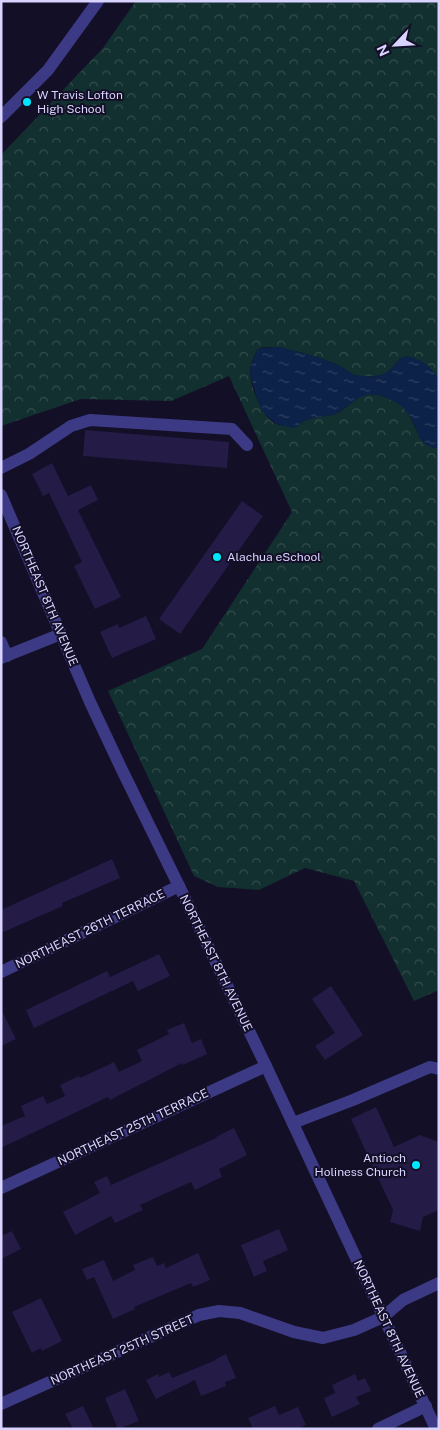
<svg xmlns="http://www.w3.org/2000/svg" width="440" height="1430" font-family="'Public Sans',sans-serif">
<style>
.forest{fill:url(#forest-crowns)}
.water{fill:url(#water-ripples)}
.building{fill:#241b47}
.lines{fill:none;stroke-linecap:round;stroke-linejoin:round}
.minor{stroke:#3d3a85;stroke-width:12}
.poi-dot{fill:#00e5ff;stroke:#130f26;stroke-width:2}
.labels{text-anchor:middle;stroke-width:4;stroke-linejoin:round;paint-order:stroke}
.poi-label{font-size:12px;fill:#d9d4ff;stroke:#130f26;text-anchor:start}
.street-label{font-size:12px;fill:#d9d4ff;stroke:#130f26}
</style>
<defs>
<pattern id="forest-crowns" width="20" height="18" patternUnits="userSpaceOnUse" patternTransform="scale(1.25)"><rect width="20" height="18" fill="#12302f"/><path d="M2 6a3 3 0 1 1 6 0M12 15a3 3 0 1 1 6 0" fill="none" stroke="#344d4e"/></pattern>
<pattern id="water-ripples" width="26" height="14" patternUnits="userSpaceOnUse" patternTransform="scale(1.25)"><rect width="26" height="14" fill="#0c2248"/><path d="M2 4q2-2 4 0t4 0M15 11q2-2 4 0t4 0" fill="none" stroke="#2f4163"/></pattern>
</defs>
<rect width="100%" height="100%" fill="#130f26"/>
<path class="forest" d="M 136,1 L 439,1 L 439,378 L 427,365 L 401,358 C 395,363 391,371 384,374 C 377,377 362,377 354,375 C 348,373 344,368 338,365 C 323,358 275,343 260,348 C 257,350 255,354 254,357 C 252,361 251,365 250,368 C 249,383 261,415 274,423 C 280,426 290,426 297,427 C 305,416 322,418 335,414 C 346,410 353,399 364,395 C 372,393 380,395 387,398 C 392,400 399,403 403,407 C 417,420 415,448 439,448 L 439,990 L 414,1001 L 354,881 L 305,868 L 259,890 L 218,887 L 194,876 L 108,691 L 202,649 L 292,512 L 229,376 L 171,401 L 81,399 L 1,426 L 1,155 L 103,48 Z"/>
<path class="water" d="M 280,347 L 321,358 L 340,366 L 354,375 L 370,377 L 384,374 L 389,371 L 401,358 L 406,356 L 415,358 L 423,362 L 430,368 L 439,378 L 439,448 C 420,448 419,433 412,420 C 408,412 402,406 394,401 C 386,397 377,393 368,395 C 355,396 347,409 335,414 C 322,418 305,416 297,427 L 291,428 L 275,423 L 263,412 L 257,398 L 251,377 L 250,368 L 257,350 L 261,348 Z"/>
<g class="building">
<path d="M 85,430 L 229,442 L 227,468 L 83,456 Z"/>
<path d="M 52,463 L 68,496 L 91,485 L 98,500 L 78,510 L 121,597 L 95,609 L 74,566 L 82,562 L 49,493 L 43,496 L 32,474 Z"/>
<path d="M 242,501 L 263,516 L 180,634 L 159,619 Z"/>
<path d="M 146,616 L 156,639 L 112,658 L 100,632 L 118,624 L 119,628 Z"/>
<path d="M 112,859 L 120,878 L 62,903 L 63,906 L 1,933 L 1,910 Z"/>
<path d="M 159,954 L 170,976 L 138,991 L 133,981 L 34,1028 L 26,1010 L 107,971 L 110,977 Z"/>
<path d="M 331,986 L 363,1035 L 325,1060 L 315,1046 L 335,1033 L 312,999 Z"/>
<path d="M 1,1009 L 16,1039 L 1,1046 Z"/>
<path d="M 184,1023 L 192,1043 L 201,1039 L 207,1054 L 183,1065 L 182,1063 L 110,1100 L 108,1097 L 1,1148 L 1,1126 L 25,1116 L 21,1106 L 43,1096 L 47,1104 L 65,1096 L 60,1085 L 79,1076 L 80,1078 L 114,1062 L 119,1072 L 142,1061 L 137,1050 L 169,1034 L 167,1030 Z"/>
<path d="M 376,1107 L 394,1147 L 420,1135 L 439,1142 L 439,1210 L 423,1217 L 420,1231 L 390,1222 L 393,1210 L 351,1119 Z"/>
<path d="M 234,1128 L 247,1155 L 219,1169 L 222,1177 L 195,1190 L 191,1182 L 140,1205 L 143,1210 L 115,1223 L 111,1216 L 75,1235 L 63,1212 L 100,1193 L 94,1182 L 107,1176 L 111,1185 L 216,1138 L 216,1137 Z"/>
<path d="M 279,1229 L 288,1250 L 263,1261 L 267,1271 L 254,1277 L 241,1245 Z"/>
<path d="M 12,1231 L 21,1249 L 1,1259 L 1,1236 Z"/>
<path d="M 198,1253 L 210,1280 L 193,1287 L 191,1283 L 134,1307 L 135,1309 L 113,1319 L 94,1277 L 87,1280 L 82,1269 L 104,1260 L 113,1281 L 135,1270 L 133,1265 L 153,1257 L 157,1266 L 164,1263 L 166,1268 Z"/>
<path d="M 41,1298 L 62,1341 L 42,1351 L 41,1348 L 32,1353 L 12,1312 Z"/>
<path d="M 226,1354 L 236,1378 L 225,1382 L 226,1386 L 201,1396 L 195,1380 L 156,1399 L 146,1380 L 158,1374 L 159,1377 L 169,1372 L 172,1378 L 216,1360 L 216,1359 Z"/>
<path d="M 355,1374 L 358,1381 L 365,1378 L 371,1391 L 356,1397 L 360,1404 L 332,1417 L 324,1398 L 335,1393 L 332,1385 Z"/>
<path d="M 125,1389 L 139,1421 L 118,1429 L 105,1398 Z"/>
<path d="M 83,1406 L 94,1429 L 73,1429 L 65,1414 Z"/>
<path d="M 275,1406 L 279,1415 L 298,1407 L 306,1425 L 297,1429 L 253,1429 L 248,1418 Z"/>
</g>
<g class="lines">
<g class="minor">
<path d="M 1,117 L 48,70 L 98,1"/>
<path d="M 1,468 L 29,454 L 71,426 L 90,420 L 232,429 L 247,445"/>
<path d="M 1,495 L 90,702 L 122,770 L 179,886 L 266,1066 L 436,1429"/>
<path d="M 1,642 L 7,656"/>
<path d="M 1,658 L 61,634"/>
<path d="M 1,972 L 179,886"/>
<path d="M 293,1123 L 353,1100 L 430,1067 L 439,1069"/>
<path d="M 1,1188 L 266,1066"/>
<path d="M 1,1404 L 199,1315 L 219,1311 L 240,1313 L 294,1332 L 323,1338 L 354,1330 L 383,1317 L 403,1300 L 439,1283"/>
<path d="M 378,1429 L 426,1406"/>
</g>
</g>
<g class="poi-dot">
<circle cx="27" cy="102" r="5"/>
<circle cx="217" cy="557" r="5"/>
<circle cx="416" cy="1165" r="5"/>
</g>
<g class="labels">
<g class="poi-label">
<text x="37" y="99">W Travis Lofton<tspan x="37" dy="14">High School</tspan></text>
<text x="227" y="561">Alachua eSchool</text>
<text x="406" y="1162" text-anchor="end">Antioch<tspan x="406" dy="14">Holiness Church</tspan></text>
</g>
<g class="street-label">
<text transform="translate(45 596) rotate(67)" y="4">NORTHEAST 8TH AVENUE</text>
<text transform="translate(90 929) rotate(-26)" y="4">NORTHEAST 26TH TERRACE</text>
<text transform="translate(216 963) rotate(64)" y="4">NORTHEAST 8TH AVENUE</text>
<text transform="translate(133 1127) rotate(-25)" y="4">NORTHEAST 25TH TERRACE</text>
<text transform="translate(389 1329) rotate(65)" y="4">NORTHEAST 8TH AVENUE</text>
<text transform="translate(122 1350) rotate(-24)" y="4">NORTHEAST 25TH STREET</text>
</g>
</g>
<rect width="440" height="1430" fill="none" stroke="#d9d4ff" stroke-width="5"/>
<g transform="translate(395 45) rotate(245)" stroke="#130f26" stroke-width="4" paint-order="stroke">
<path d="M0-4L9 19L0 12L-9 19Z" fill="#d9d4ff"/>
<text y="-8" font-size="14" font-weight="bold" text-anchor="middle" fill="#d9d4ff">N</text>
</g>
</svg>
